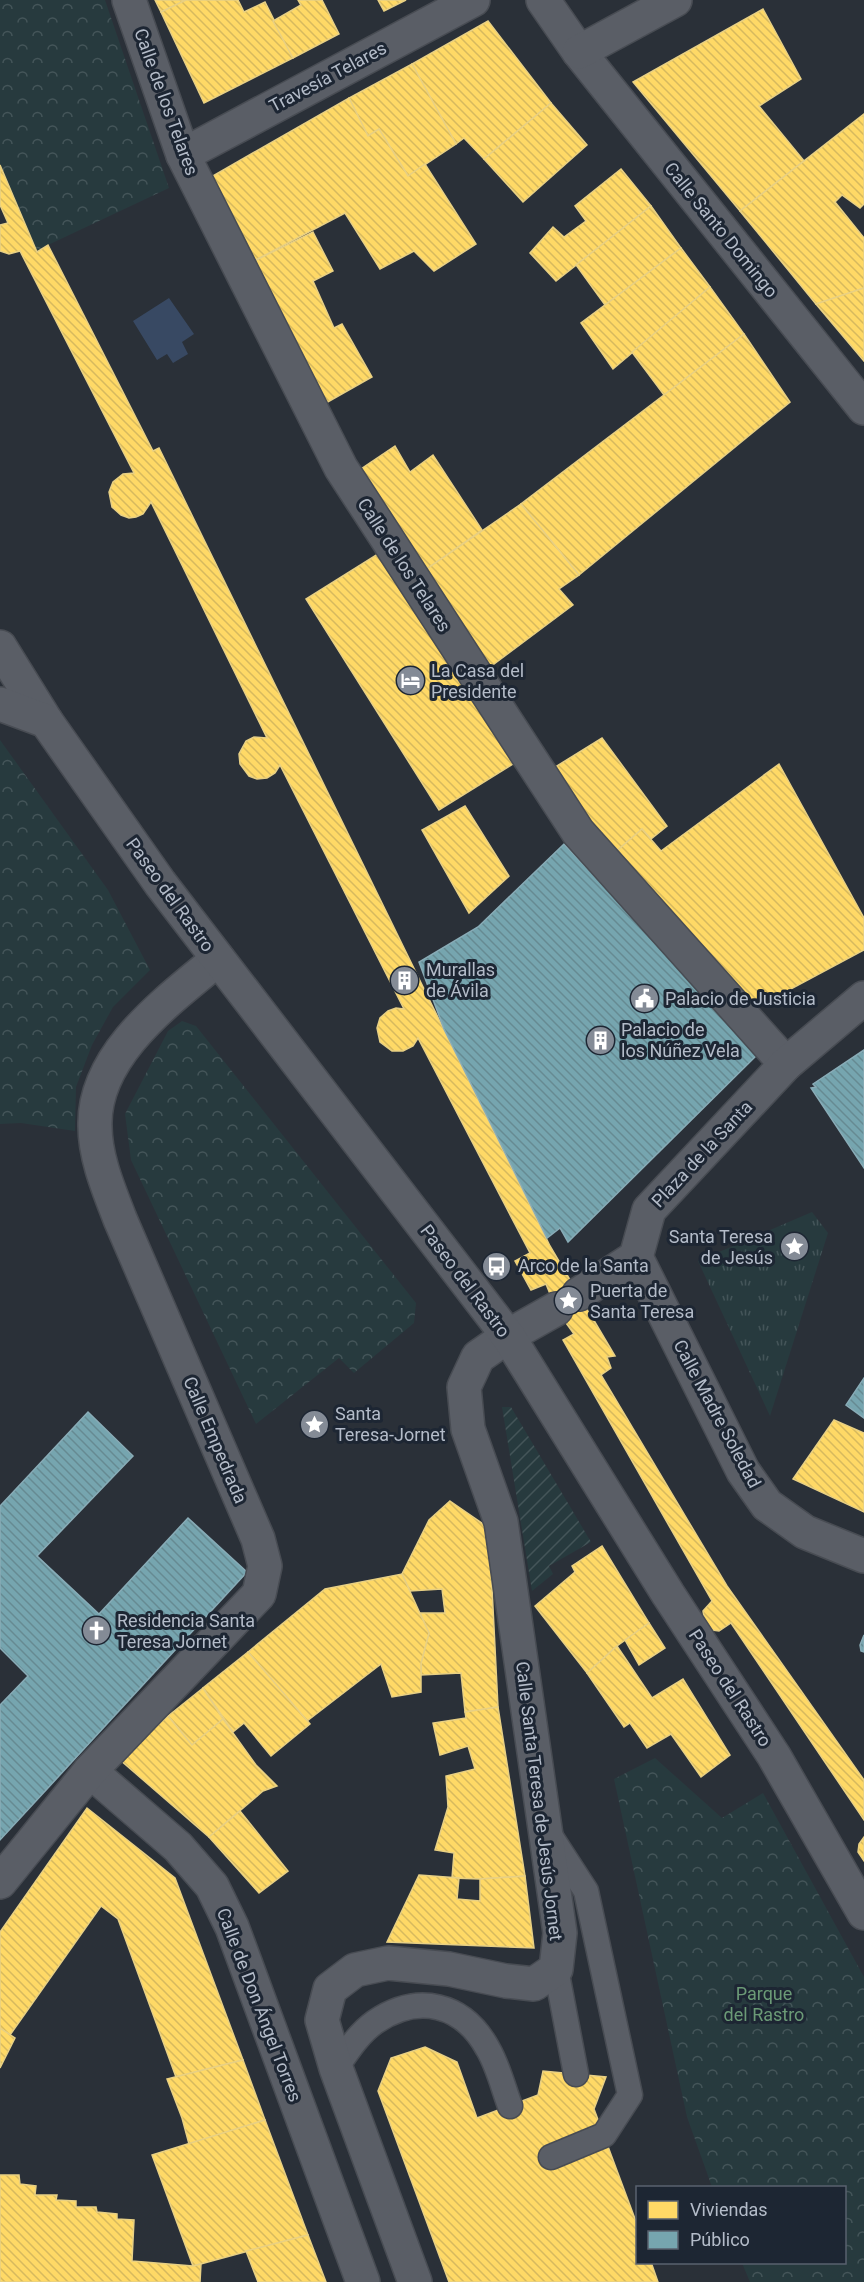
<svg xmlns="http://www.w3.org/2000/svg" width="864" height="2282" font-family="Roboto,sans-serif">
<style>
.grass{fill:url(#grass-tufts)}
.park{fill:url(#park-crowns)}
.garden{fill:url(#garden-furrows)}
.water{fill:#384963}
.homes{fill:url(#homes-back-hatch);stroke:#e8d084;stroke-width:1.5}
.public{fill:url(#public-back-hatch);stroke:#89acb7;stroke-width:1.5}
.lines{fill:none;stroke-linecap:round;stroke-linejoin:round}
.service-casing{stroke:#484c53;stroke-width:27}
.minor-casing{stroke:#484c53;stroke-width:36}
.tertiary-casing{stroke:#484c53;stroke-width:36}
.service{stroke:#5a5e66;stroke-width:24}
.minor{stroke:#5a5e66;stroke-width:33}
.tertiary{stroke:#5a5e66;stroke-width:33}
.labels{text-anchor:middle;stroke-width:6;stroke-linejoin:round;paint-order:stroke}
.street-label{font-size:18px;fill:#b4bcc9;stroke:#1d2633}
.poi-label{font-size:18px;fill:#b4bcc9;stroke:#1d2633;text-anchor:start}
.park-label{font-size:18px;fill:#6b9a76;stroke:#1d2633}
</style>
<defs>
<pattern id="grass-tufts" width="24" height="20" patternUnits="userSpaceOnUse" patternTransform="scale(1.5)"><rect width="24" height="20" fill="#273a3e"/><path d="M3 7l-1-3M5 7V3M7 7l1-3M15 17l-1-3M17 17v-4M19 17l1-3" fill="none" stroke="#445559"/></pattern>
<pattern id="park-crowns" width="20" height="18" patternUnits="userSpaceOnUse" patternTransform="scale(1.5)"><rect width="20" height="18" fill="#273a3e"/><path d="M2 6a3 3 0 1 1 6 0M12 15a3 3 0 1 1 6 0" fill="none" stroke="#445559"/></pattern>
<pattern id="garden-furrows" width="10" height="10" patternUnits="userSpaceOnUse" patternTransform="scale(1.5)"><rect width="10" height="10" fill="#273a3e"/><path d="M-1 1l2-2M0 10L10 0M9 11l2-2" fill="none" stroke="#445559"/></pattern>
<pattern id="homes-back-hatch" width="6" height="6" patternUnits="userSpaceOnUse" patternTransform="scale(1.5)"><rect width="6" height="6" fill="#ffd966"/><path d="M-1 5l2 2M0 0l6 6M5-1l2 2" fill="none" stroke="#d7b95e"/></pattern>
<pattern id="public-back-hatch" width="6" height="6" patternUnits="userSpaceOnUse" patternTransform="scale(1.5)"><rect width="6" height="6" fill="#76a5af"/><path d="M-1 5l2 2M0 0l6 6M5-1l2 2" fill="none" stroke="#668a92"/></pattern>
</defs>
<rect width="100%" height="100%" fill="#2a3038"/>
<path class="grass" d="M 812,1212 L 828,1233 L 770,1416 L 698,1261 Z"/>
<g class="park">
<path d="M 0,0 L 105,0 L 169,188 L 48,245 L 37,252 L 0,165 Z"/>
<path d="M 0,740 L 108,890 L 150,970 L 113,1007 L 92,1045 L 76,1087 L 75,1131 L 21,1123 L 0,1124 Z"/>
<path d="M 182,1021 L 196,1026 L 416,1303 L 414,1323 L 354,1373 L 339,1358 L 256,1424 L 131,1160 L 125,1114 L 168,1031 Z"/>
<path d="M 655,1758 L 722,1818 L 763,1793 L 864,1977 L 864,2282 L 750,2282 L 742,2263 L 844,2262 L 844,2188 L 712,2187 L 687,2117 L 614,1779 Z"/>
</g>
<path class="garden" d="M 502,1407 L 511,1407 L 591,1542 L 549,1566 L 553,1574 L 532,1591 Z"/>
<path class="water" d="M 169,298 L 194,334 L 182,342 L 188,354 L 173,363 L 167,354 L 157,360 L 133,321 Z"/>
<g class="homes">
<path d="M 155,0 L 186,0 L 161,12 Z"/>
<path d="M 186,0 L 238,0 L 244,12 L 265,2 L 293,58 L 204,103 L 161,12 Z"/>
<path d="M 298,0 L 322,0 L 339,34 L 293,58 L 273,21 L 301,5 Z"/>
<path d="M 378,0 L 406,0 L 384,11 Z"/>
<path d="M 763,9 L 801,79 L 759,106 L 804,161 L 740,211 L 633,82 Z"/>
<path d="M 488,21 L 551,103 L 484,159 L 464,138 L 456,144 L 412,64 Z"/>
<path d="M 412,64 L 456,144 L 408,176 L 379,129 L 368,136 L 349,98 Z"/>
<path d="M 349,98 L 368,136 L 379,129 L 408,176 L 425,164 L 476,244 L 434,271 L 414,251 L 380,269 L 345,213 L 246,265 L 204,181 Z"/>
<path d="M 551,103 L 587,145 L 523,202 L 484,159 Z"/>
<path d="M 864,114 L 864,204 L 860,208 L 842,195 L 835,202 L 864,238 L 864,288 L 816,304 L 740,211 Z"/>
<path d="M 0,165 L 37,252 L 48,245 L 153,451 L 159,448 L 550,1246 L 615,1356 L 607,1357 L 611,1368 L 601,1375 L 727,1586 L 864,1780 L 864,1820 L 731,1623 L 719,1631 L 712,1630 L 705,1624 L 703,1611 L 712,1601 L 563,1340 L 574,1334 L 556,1309 L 546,1284 L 531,1290 L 515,1261 L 530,1253 L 418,1038 L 413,1046 L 403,1051 L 392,1051 L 380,1042 L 377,1028 L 380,1018 L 388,1011 L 396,1008 L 404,1009 L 280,765 L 275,773 L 267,778 L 257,779 L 249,776 L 240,764 L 239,754 L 246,741 L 254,737 L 267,738 L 151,502 L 143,514 L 136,517 L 129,518 L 121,515 L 112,507 L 109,492 L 113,482 L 123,474 L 134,473 L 20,251 L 9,254 L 0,251 L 0,225 L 8,223 L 0,205 Z"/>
<path d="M 621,169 L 651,206 L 556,281 L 530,253 L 553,227 L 564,237 L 586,221 L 575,206 Z"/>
<path d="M 651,206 L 681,248 L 605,305 L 576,265 Z"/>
<path d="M 313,232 L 333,271 L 313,281 L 334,328 L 342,324 L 372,377 L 319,407 L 246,265 Z"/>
<path d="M 681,248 L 710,287 L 613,369 L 581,323 Z"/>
<path d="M 710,287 L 744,334 L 664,395 L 632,352 Z"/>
<path d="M 864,288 L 864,361 L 816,304 Z"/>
<path d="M 744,334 L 790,402 L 579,575 L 521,504 Z"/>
<path d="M 395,446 L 410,472 L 433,455 L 482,530 L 418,575 L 355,473 Z"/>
<path d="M 521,504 L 579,575 L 559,589 L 573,605 L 482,673 L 418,575 Z"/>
<path d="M 381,552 L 513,764 L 439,810 L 306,599 Z"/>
<path d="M 602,738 L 667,826 L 651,839 L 642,829 L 612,855 L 552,769 Z"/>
<path d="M 779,764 L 864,918 L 864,950 L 748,1012 L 612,855 L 642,829 L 661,851 Z"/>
<path d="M 465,806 L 509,876 L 469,913 L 422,830 Z"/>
<path d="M 834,1420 L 864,1433 L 864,1512 L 793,1479 Z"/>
<path d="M 450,1501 L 489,1528 L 498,1707 L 465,1712 L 461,1673 L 421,1675 L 421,1663 L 429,1633 L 420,1613 L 445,1613 L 442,1589 L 410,1591 L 402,1574 L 429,1520 Z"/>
<path d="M 602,1546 L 649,1623 L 617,1646 L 587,1673 L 535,1606 L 575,1572 L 572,1566 Z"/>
<path d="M 402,1574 L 429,1633 L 421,1663 L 421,1692 L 392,1697 L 381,1664 L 307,1721 L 248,1652 L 325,1589 Z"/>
<path d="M 649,1623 L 665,1648 L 639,1665 L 625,1640 Z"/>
<path d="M 617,1646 L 652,1698 L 683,1679 L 730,1755 L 701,1777 L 671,1734 L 647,1748 L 630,1723 L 624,1727 L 587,1673 Z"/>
<path d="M 248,1652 L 310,1724 L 271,1756 L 244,1723 L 233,1732 L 203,1688 Z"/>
<path d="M 203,1688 L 223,1719 L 192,1745 L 168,1716 Z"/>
<path d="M 498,1707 L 525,1876 L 480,1879 L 452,1878 L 454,1853 L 435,1850 L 448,1807 L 446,1776 L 475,1769 L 468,1746 L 440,1755 L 433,1723 L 466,1718 L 465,1712 Z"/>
<path d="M 168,1716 L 192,1745 L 223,1719 L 256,1765 L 277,1786 L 263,1791 L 209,1837 L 119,1759 Z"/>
<path d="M 87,1808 L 175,1878 L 243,2060 L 176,2077 L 118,1919 L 101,1906 L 10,2035 L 0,2028 L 0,1932 Z"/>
<path d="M 240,1811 L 288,1871 L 259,1893 L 209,1837 Z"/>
<path d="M 864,1837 L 864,1861 L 858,1852 L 859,1844 Z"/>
<path d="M 419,1875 L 459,1878 L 457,1899 L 480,1901 L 480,1879 L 525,1876 L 534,1948 L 387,1942 Z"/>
<path d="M 0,2028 L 15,2038 L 0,2068 Z"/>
<path d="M 425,2047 L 457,2062 L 477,2118 L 538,2095 L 543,2071 L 606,2077 L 594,2109 L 638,2227 L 638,2262 L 651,2262 L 658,2282 L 449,2282 L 378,2091 L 391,2058 Z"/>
<path d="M 243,2060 L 265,2120 L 189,2144 L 182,2118 L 167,2079 Z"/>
<path d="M 265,2120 L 308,2235 L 193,2266 L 152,2155 Z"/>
<path d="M 0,2175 L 19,2175 L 20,2184 L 36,2186 L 35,2195 L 57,2195 L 56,2200 L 76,2201 L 76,2207 L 96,2207 L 97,2212 L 117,2214 L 117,2219 L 134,2220 L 132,2261 L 193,2266 L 201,2264 L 200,2282 L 0,2282 Z"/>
<path d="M 308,2235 L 326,2282 L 258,2282 L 246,2251 Z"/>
</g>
<g class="public">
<path d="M 564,844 L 761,1051 L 568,1242 L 560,1228 L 547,1238 L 444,1029 L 419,962 L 478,927 Z"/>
<path d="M 864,1050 L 864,1168 L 811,1088 L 816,1087 L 813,1084 Z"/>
<path d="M 864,1378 L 864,1418 L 846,1405 Z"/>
<path d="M 88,1412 L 133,1456 L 37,1556 L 99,1614 L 188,1518 L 247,1572 L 0,1840 L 0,1705 L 28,1676 L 0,1648 L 0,1506 Z"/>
<path d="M 864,1635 L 864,1652 L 861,1651 L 860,1645 Z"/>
</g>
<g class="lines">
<defs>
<g id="service">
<path d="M 549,1834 L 586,1891 L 630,2095 L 604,2135 L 551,2157"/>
<path d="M 556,1969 L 576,2074"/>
<path d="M 336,2068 C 347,2052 358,2034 375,2022 C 418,1993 463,2003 488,2049 C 498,2066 503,2087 510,2106"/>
</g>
<g id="minor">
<path d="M 129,0 L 183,155 L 341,468 L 578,832 L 786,1064"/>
<path d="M 543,0 L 579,52 L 864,408"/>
<path d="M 579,52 L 675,0"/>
<path d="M 183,155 L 473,0"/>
<path d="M 0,647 L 46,721"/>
<path d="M 636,1257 L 743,1471 L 767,1505 L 805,1532 L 864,1556"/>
<path d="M 579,1294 L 636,1257 L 649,1210 L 786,1064 L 864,998"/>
<path d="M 90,1771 L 178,1847 L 212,1886 L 232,1927 L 363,2282"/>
<path d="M 0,1882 L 90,1771 L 259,1594 L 265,1566 L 258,1539 L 120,1219 C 109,1190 95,1158 95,1126 C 93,1054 169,1000 218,959"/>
<path d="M 415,2282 L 336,2068 L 322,2020 L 330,1989 L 355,1970 L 388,1963 L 449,1969 L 506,1981 L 534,1984 L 556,1969 L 560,1933 L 501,1522 L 468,1429 L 464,1387 L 478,1357 L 508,1336 L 556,1309"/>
</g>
<path id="tertiary" d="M 0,704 L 46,721 L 160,883 L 508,1336 L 668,1594 L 774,1756 L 864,1913"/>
</defs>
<use href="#service" class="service-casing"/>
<use href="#minor" class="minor-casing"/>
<use href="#tertiary" class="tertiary-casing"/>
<use href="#service" class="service"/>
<use href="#minor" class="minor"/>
<use href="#tertiary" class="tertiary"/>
</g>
<defs>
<symbol id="hotel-disc" viewBox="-11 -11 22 22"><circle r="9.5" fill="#848b96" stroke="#1d2633"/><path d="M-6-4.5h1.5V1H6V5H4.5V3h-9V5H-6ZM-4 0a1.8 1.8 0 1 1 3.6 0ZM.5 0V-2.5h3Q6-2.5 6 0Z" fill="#fff"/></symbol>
<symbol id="building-disc" viewBox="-11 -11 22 22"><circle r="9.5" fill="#848b96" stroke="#1d2633"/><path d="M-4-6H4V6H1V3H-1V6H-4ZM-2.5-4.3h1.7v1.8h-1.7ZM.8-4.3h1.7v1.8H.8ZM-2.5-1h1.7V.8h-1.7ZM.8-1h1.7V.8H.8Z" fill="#fff"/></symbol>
<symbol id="civic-disc" viewBox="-11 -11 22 22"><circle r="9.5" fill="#848b96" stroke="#1d2633"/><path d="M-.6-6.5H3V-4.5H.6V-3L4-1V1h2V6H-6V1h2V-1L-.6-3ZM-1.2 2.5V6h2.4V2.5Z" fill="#fff"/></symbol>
<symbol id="sight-disc" viewBox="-11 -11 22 22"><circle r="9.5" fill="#848b96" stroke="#1d2633"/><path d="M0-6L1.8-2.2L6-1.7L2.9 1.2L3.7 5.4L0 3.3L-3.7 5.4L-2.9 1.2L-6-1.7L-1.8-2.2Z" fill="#fff"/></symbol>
<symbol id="bus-disc" viewBox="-11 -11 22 22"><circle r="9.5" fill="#848b96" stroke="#1d2633"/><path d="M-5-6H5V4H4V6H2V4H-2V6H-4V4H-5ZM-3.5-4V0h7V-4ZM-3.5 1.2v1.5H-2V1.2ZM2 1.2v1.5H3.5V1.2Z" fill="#fff"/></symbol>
<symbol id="church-disc" viewBox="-11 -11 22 22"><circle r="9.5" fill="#848b96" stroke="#1d2633"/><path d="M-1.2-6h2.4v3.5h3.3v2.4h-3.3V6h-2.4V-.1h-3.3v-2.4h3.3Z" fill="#fff"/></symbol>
</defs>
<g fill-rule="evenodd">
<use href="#hotel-disc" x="394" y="664" width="33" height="33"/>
<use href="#building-disc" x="388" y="964" width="33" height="33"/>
<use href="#civic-disc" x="628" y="982" width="33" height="33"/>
<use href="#building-disc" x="584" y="1024" width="33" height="33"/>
<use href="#sight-disc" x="778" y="1230" width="33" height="33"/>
<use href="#bus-disc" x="480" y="1250" width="33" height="33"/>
<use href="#sight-disc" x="552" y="1284" width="33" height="33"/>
<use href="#sight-disc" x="298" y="1408" width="33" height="33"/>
<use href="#church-disc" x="80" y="1614" width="33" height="33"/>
</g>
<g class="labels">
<g class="street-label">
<text transform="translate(328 77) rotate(-28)" y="6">Travesía Telares</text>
<text transform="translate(166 102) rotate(70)" y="6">Calle de los Telares</text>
<text transform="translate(721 230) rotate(51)" y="6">Calle Santo Domingo</text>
<text transform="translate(404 565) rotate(57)" y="6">Calle de los Telares</text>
<text transform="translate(170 895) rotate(54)" y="6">Paseo del Rastro</text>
<text transform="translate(702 1154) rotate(-47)" y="6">Plaza de la Santa</text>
<text transform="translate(465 1281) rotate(53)" y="6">Paseo del Rastro</text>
<text transform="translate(717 1414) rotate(62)" y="6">Calle Madre Soledad</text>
<text transform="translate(215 1440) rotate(67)" y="6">Calle Empedrada</text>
<text transform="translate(730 1688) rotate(57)" y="6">Paseo del Rastro</text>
<text transform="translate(539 1801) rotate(83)" y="6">Calle Santa Teresa de Jesús Jornet</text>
<text transform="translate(259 2005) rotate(69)" y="6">Calle de Don Ángel Torres</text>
</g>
<g class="poi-label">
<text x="431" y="677">La Casa del<tspan x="431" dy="21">Presidente</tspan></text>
<text x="426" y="976">Murallas<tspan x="426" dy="21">de Ávila</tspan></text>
<text x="665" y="1005">Palacio de Justicia</text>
<text x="621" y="1036">Palacio de<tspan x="621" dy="21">los Núñez Vela</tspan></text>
<text x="773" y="1243" text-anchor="end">Santa Teresa<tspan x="773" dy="21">de Jesús</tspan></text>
<text x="518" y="1272">Arco de la Santa</text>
<text x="590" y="1297">Puerta de<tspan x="590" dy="21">Santa Teresa</tspan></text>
<text x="335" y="1420">Santa<tspan x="335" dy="21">Teresa-Jornet</tspan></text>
<text x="117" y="1627">Residencia Santa<tspan x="117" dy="21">Teresa Jornet</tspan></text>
</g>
<g class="park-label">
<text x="764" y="2000">Parque<tspan x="764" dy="21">del Rastro</tspan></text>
</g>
</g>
<rect x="636" y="2186" width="210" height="78" fill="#1d2633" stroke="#59626f" stroke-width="1.5"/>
<rect x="648" y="2201" width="30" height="18" fill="#ffd966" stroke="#59626f" stroke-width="1.5"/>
<text x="690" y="2216" font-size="18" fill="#b4bcc9">Viviendas</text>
<rect x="648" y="2231" width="30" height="18" fill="#76a5af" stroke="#59626f" stroke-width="1.5"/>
<text x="690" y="2246" font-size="18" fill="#b4bcc9">Público</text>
</svg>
